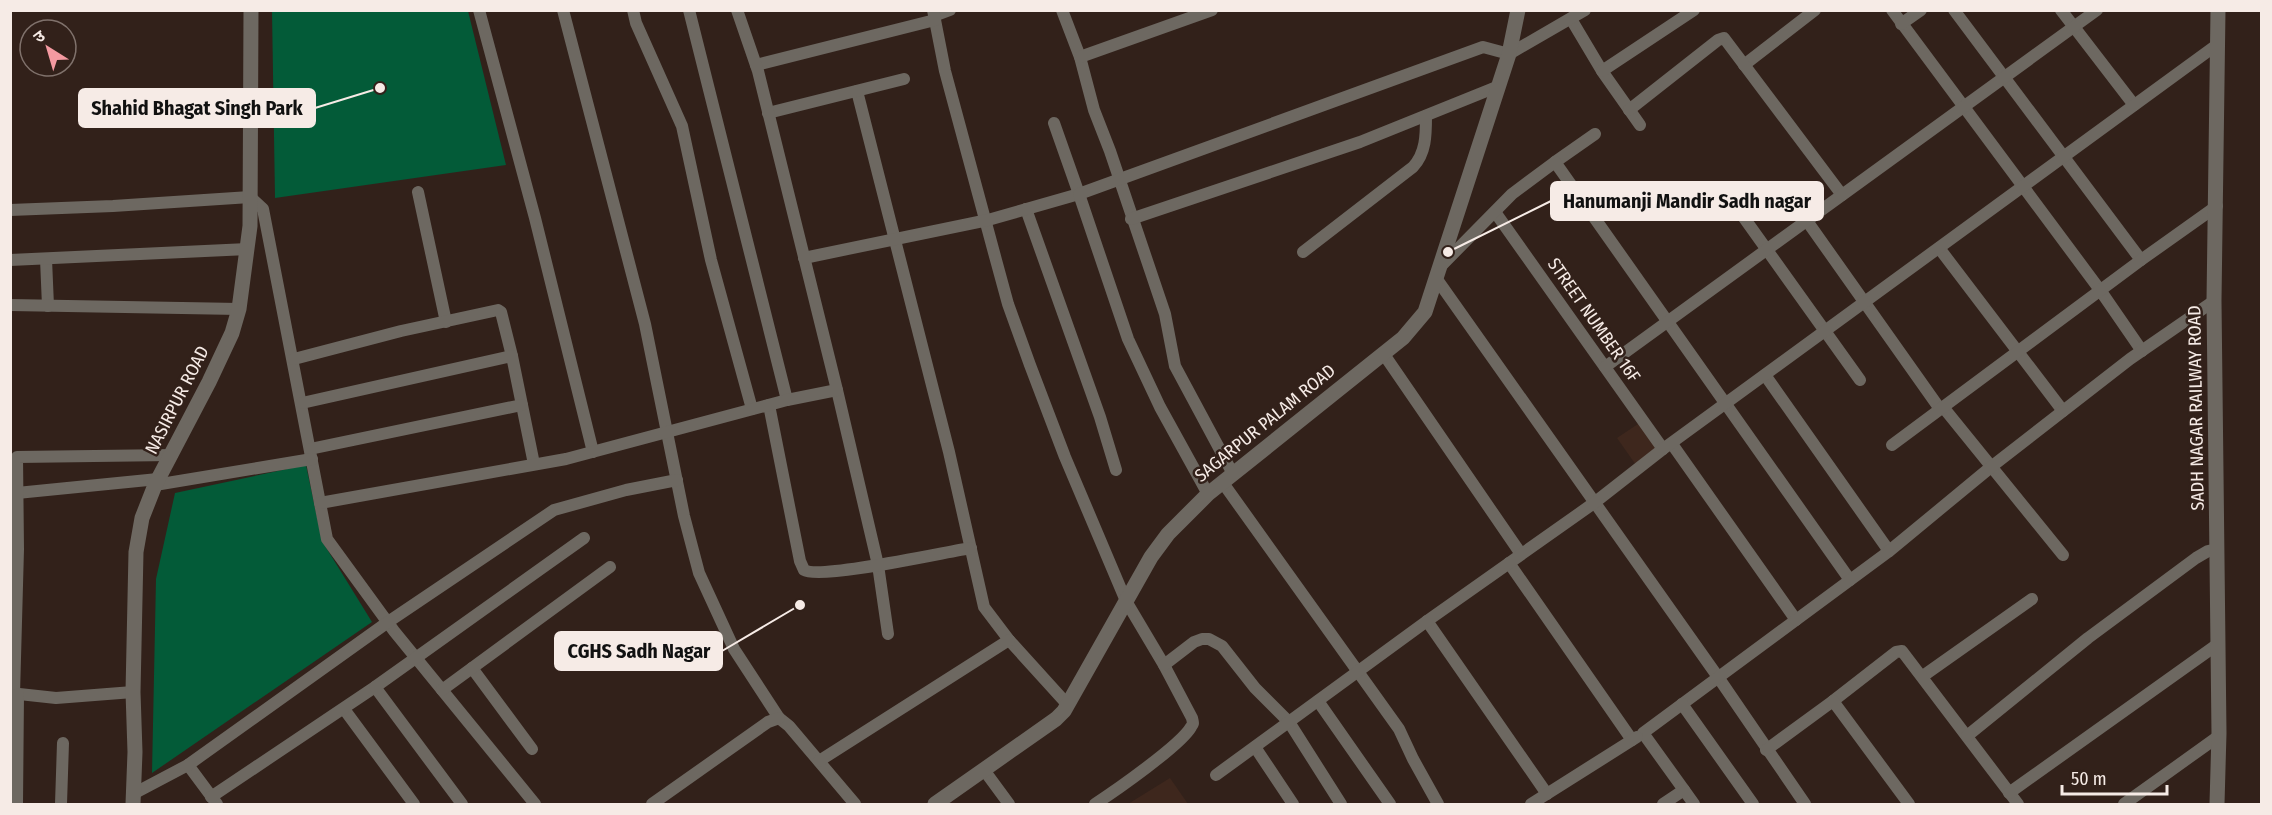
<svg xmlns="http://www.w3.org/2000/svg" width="2272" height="815" font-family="'Fira Sans Condensed','Noto Sans Devanagari',sans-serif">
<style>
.built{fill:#3e271d}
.green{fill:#035b38}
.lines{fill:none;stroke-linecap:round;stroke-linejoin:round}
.minor{stroke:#6d6861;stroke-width:12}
.tertiary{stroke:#6d6861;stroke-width:15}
.labels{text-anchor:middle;stroke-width:5;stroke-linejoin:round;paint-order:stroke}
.street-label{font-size:18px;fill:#f6ebe6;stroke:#32211a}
.leader{fill:none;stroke:#f6ebe6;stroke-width:2}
.callout-dot{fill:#f6ebe6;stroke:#32211a;stroke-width:2}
.callout{fill:#f6ebe6;stroke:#f6ebe6;stroke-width:2}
.callout-label{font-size:20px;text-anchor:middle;font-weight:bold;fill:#111}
</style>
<rect width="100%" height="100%" fill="#32211a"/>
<g class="built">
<path d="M 1641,422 L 1660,449 L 1636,465 L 1617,438 Z"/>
<path d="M 1170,778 L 1188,804 L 1128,804 Z"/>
</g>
<g class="green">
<path d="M 272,11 L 468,11 L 506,165 L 275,198 Z"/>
<path d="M 306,465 L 322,541 L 372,622 L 152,773 L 156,579 L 175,493 Z"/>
</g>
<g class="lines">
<g class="minor">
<path d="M 479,10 L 535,218 L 593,452"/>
<path d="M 563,10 L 645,324 L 684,516 L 699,573 L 734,649 L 779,718 L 789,726 L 855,804"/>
<path d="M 633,10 L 636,23 L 682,126 L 711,260 L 752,409"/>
<path d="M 689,10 L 787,400"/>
<path d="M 1062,10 L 1080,57 L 1094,110 L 1110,151 L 1165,314 L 1175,366 L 1233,474"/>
<path d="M 1892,10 L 2100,290 L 2142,351"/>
<path d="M 1954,10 L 2141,260"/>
<path d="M 2061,10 L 2134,105"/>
<path d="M 934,16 L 950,10"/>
<path d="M 1571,19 L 1602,71 L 1640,125"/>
<path d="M 935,20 L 945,71 L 996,260 L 1008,304 L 1030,365 L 1065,457 L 1126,601 L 1164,665 L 1192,718 C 1193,723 1194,723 1191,727 C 1181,745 1115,791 1095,804"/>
<path d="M 1901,24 L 1921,10"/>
<path d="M 1080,57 L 1212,10"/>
<path d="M 756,65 L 935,20 L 933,10"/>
<path d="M 1744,65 L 1815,10"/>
<path d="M 1602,71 L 1694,10"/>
<path d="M 857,91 L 949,452 L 984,607 L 1009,640 L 1067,704"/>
<path d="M 1629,110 L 1718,40 L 1724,38 L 1842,195"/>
<path d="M 768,113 L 904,79"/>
<path d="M 1555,162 L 1595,134"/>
<path d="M 418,192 L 446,322"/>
<path d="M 1727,194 L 1860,380"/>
<path d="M 1026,209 L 1100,417 L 1116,470"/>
<path d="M 10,210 L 113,206 L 250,197 L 263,209 L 327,539 L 394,631 L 535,804"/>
<path d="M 1495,212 L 1663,449"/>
<path d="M 1131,219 L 1360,142 L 1499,86"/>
<path d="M 1807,221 L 1940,409"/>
<path d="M 1939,248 L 2063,411"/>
<path d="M 1303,252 L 1413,167 C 1426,153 1426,135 1426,116"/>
<path d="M 804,258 L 988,220 L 1079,194 L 1054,123"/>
<path d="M 46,259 L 48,306"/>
<path d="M 10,260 L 248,249"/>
<path d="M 1440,267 L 1512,194 L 1555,162 L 1850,580"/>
<path d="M 1436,278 L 1718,677 L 1805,804"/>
<path d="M 10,305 L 239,309"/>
<path d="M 1383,353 L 1521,554"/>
<path d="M 294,359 L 401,331 L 498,310 L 501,312 L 512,356"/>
<path d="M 1605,367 L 2097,10"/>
<path d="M 1765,375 L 1889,551"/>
<path d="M 837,390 L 878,565 L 888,634"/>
<path d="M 302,403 L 512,356 L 534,464"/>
<path d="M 769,405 L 800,561 L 804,570 C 820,580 945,552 971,548"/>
<path d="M 1943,407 L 2063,555"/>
<path d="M 1672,444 L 1796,620 L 1643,733 L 1684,790"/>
<path d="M 1892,445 L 2141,260 L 2217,206"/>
<path d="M 310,449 L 522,405"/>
<path d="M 1223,483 L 1399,729 L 1413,759 L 1438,804"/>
<path d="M 155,485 L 312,459"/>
<path d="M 17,493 L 158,479"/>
<path d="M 1208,494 L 1160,407 L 1128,339 L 1079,194 L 1483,47 L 1509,54 L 1585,10"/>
<path d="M 320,503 L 566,459 L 787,400 L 837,390 L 758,71 L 737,10"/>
<path d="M 1509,563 L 1632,740"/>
<path d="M 1796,620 L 1888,552 L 1991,467 L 2130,359 L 2214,301"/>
<path d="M 1427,621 L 1547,794"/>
<path d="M 1164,665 L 1194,642 L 1202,639 L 1209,639 L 1222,646 L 1255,688 L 1289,722 L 1341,804"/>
<path d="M 472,668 L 532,749"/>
<path d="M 1923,676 L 2032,599"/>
<path d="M 442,690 L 610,567"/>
<path d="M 10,693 L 56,698 L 133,692"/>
<path d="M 14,694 L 18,549 L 17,457 L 172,455"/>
<path d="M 1318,701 L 1390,804"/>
<path d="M 1833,701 L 1896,652 L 1902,651 L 2018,804"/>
<path d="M 1682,704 L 1753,804"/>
<path d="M 344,709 L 414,804"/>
<path d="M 1967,736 L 2088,638 L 2196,558 L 2208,551 L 2217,549"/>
<path d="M 1255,747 L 1293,804"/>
<path d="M 1766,750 L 1833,701 L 1909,804"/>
<path d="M 819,761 L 1009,640"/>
<path d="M 188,765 L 217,804"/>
<path d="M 984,770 L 1009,804"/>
<path d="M 1216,775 L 1427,621 L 1594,503 L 1663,449 L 2218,44"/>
<path d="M 2009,793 L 2218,644"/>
<path d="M 133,794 L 188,765 L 388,622 L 554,510 L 626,490 L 677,480"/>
<path d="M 211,797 L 375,687"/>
<path d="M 17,804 L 18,694"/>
<path d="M 61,804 L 63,743"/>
<path d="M 462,804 L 375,687 L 584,538"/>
<path d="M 652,804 L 768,722 L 779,718"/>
<path d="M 1531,804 L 1637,737"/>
<path d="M 1663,804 L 1684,790 L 1694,804"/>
<path d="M 2124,804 L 2219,736"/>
</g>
<g class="tertiary">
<path d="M 133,804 L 135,752 L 133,692 L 136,552 L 142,518 L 155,485 L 209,382 L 232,333 L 239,309 L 250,226 L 251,10"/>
<path d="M 935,804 L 1056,719 L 1064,711 L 1151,557 L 1168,534 L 1208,494 L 1403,338 L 1425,312 L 1509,54 L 1518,10"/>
<path d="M 2217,804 L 2219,733 L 2214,301 L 2218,10"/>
</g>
</g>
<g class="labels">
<g class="street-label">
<text transform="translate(1594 320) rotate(55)" y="6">STREET NUMBER 16F</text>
<text transform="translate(177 400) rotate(-63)" y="6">NASIRPUR ROAD</text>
<text transform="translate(2196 408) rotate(-91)" y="6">SADH NAGAR RAILWAY ROAD</text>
<text transform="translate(1265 423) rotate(-39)" y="6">SAGARPUR PALAM ROAD</text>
</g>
</g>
<path class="leader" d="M380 88L315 108M1448 252L1551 201M800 605L722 651"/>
<g class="callout-dot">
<circle cx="380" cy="88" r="6"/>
<circle cx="1448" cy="252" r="6"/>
<circle cx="800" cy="605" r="6"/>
</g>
<g class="callout">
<rect x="79" y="89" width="236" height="38" rx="6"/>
<rect x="1551" y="182" width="272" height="38" rx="6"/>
<rect x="555" y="632" width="167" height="38" rx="6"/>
</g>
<g class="callout-label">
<text x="197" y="115">Shahid Bhagat Singh Park</text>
<text x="1687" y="208">Hanumanji Mandir Sadh nagar</text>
<text x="639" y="658">CGHS Sadh Nagar</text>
</g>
<rect width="2272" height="815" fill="none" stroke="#f6ebe6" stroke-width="24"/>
<g transform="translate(48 48) rotate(323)"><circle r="28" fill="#32211a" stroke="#80726c" stroke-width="1.5"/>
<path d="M0-4.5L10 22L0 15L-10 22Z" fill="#f49aa1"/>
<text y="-9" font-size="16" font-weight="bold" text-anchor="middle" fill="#f6ebe6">उ</text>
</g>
<path d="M2062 785v9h105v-9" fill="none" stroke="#f6ebe6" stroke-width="3"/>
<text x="2071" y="785" font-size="18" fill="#f6ebe6" stroke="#32211a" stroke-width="4.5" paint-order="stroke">50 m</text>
</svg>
